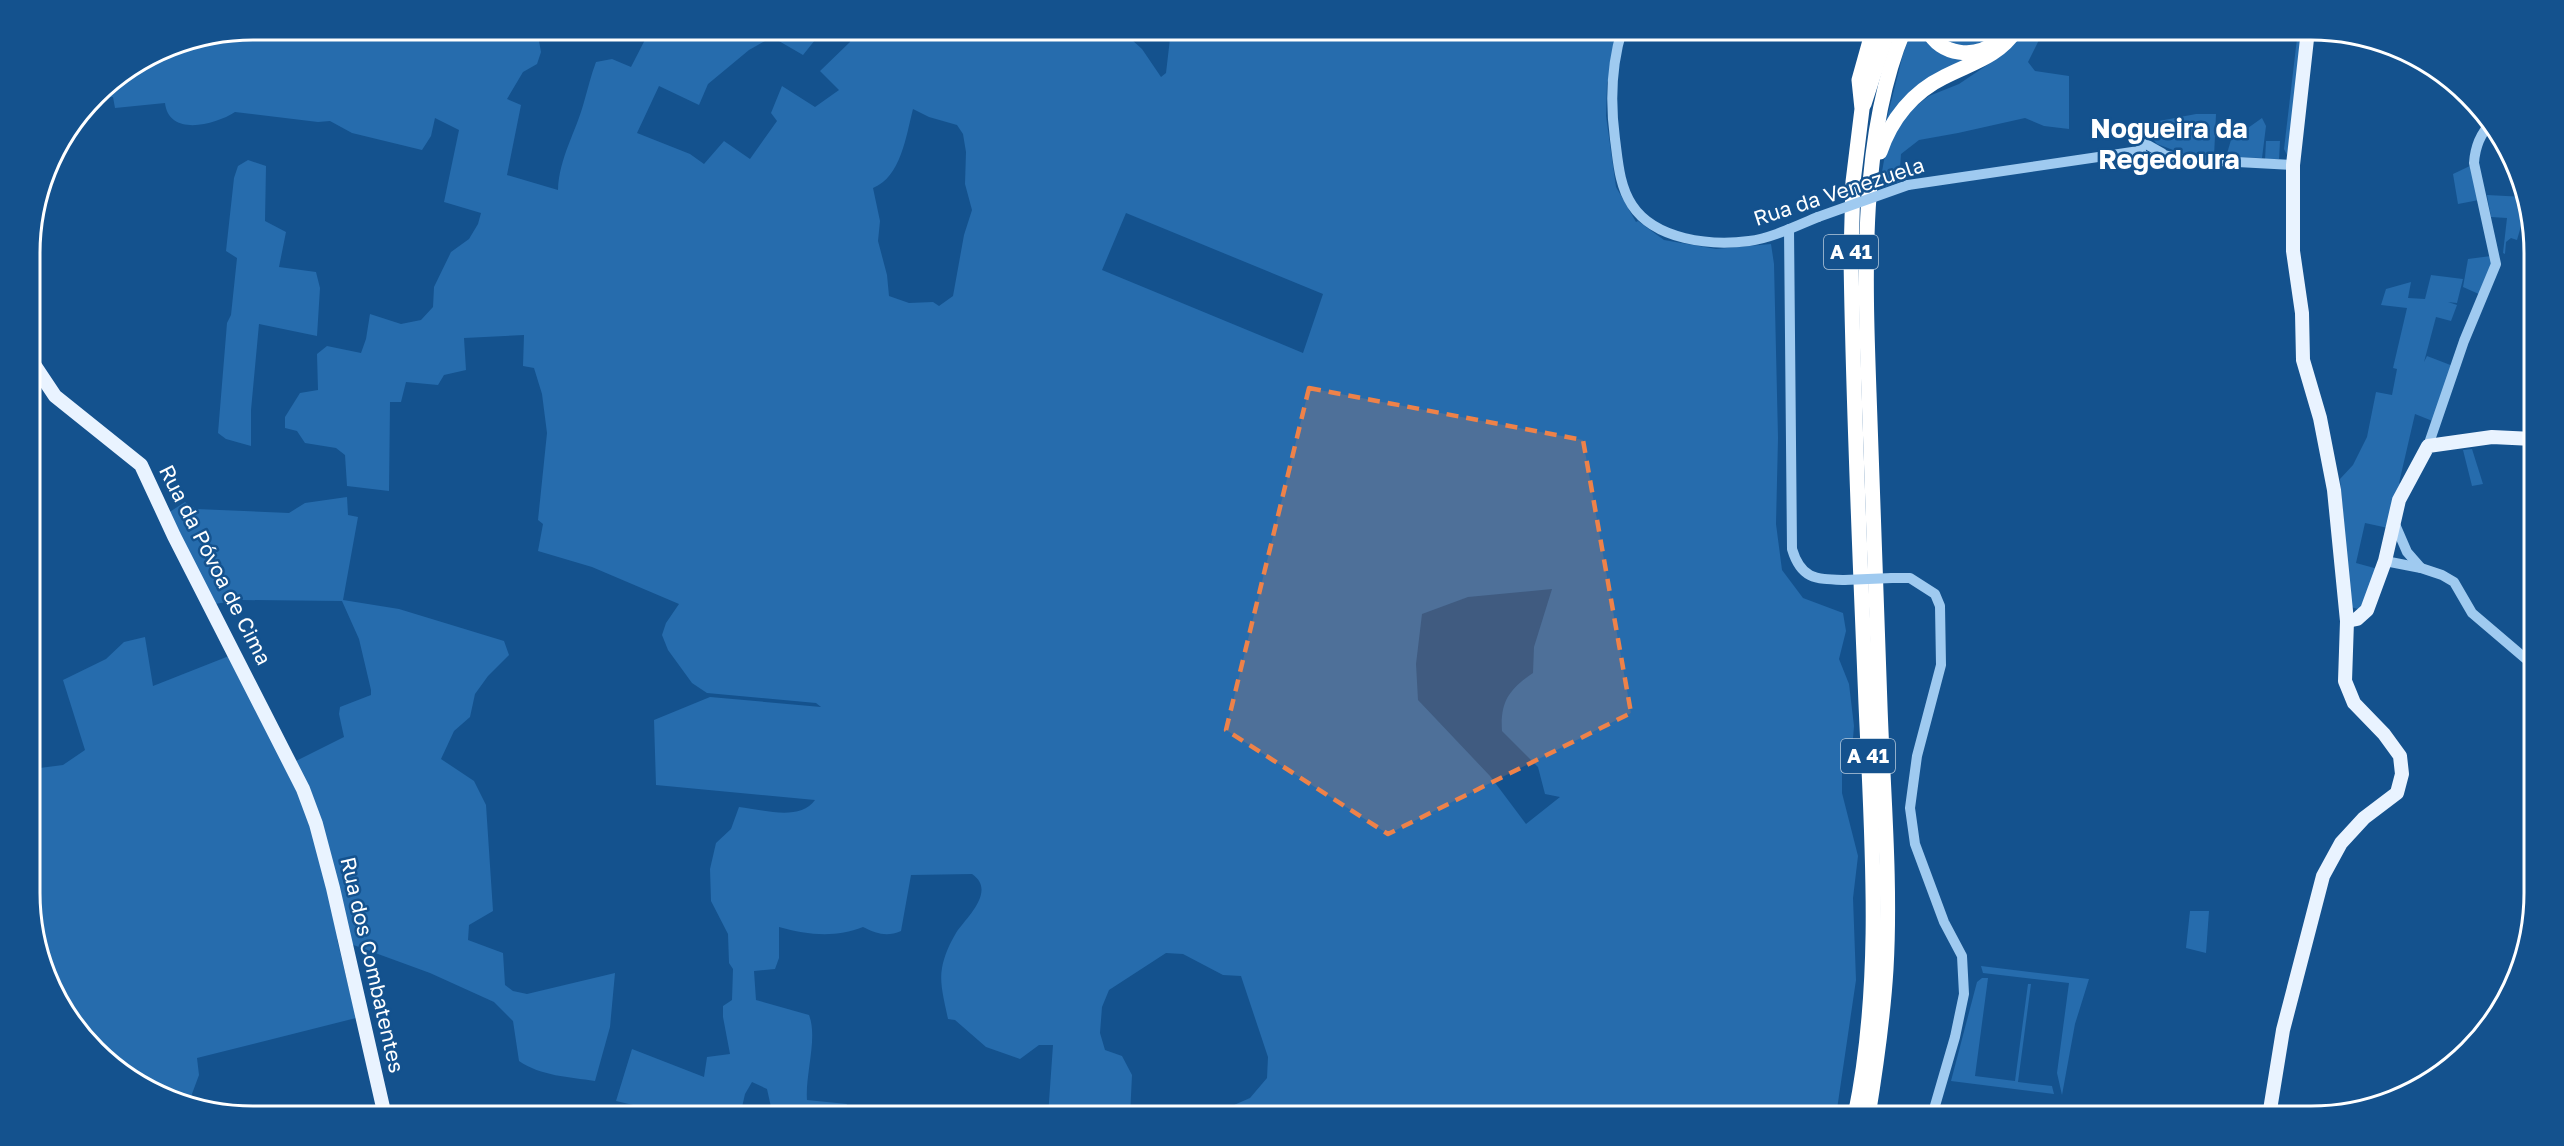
<svg xmlns="http://www.w3.org/2000/svg" width="2564" height="1146" font-family="'Golos Text',sans-serif">
<style>
.green{fill:#266cad;fill-rule:evenodd}
.lines{fill:none;stroke-linecap:round;stroke-linejoin:round}
.minor{stroke:#9fcaf0;stroke-width:10}
.major{stroke:#e9f3ff;stroke-width:14}
.highway{stroke:#fff;stroke-width:15}
.minor-bridge{stroke:#9fcaf0;stroke-width:10}
.marked{fill:#ee8249;fill-opacity:0.2;stroke:#ee8249;stroke-width:4.5;stroke-dasharray:12 8;stroke-linejoin:round}
.labels{text-anchor:middle;stroke-width:5;stroke-linejoin:round;paint-order:stroke}
.shield{fill:#14528e;stroke:#b8cbdd;stroke-width:1.5}
.shield-label{font-size:20px;font-weight:bold;fill:#fff}
.street-label{font-size:21px;fill:#fff;stroke:#14528e}
.district-label{font-size:27px;font-weight:bold;fill:#fff;stroke:#14528e}
.rim{fill:none;stroke:#fff;stroke-width:3}
</style>
<rect width="100%" height="100%" fill="#14528e"/>
<g class="green">
<path d="M 253,30 L 537,30 L 541,52 L 537,64 L 523,72 L 507,99 L 521,105 L 507,175 L 558,190 C 559,158 576,132 584,102 C 588,88 591,75 596,62 L 612,59 L 631,67 L 650,30 L 823,30 L 803,55 L 772,37 L 749,50 L 708,84 L 699,105 L 659,86 L 637,133 L 690,154 L 704,164 L 724,141 L 750,159 L 777,121 L 771,113 L 782,86 L 815,107 L 839,90 L 820,71 L 850,42 L 852,30 L 1121,30 L 1142,49 L 1161,77 L 1166,73 L 1171,30 L 1626,30 L 1607,83 L 1606,116 L 1616,187 L 1636,222 L 1638,221 L 1664,240 L 1716,249 L 1771,244 L 1774,264 L 1778,438 L 1776,524 L 1782,570 L 1803,598 L 1843,613 L 1846,631 L 1839,659 L 1849,684 L 1854,726 L 1852,751 L 1842,774 L 1842,793 L 1858,856 L 1853,898 L 1856,980 L 1836,1116 L 1209,1116 L 1250,1098 L 1267,1078 L 1268,1057 L 1241,976 L 1223,975 L 1183,954 L 1166,953 L 1109,990 L 1102,1007 L 1100,1033 L 1105,1050 L 1122,1056 L 1132,1075 L 1130,1116 L 1048,1116 L 1053,1045 L 1039,1045 L 1020,1059 L 986,1047 L 955,1020 L 948,1019 C 945,1003 939,984 942,968 C 944,956 950,943 956,933 C 966,918 997,891 972,874 L 911,875 L 901,931 C 887,937 877,934 863,927 C 835,938 808,935 779,927 L 779,958 L 775,969 L 754,971 L 756,1000 L 809,1015 C 818,1038 805,1074 807,1100 L 847,1104 L 843,1116 L 773,1116 L 767,1089 L 752,1082 L 745,1094 L 740,1116 L 645,1116 L 646,1108 L 616,1101 L 632,1049 L 704,1077 L 707,1057 L 730,1054 L 723,1017 L 723,1006 L 732,1000 L 733,969 L 729,963 L 728,934 L 711,901 L 710,869 L 716,843 L 731,829 L 739,807 C 760,809 800,822 815,800 L 656,785 L 654,720 L 710,697 L 821,707 L 816,703 L 707,693 L 692,683 L 668,650 L 662,635 L 666,623 L 679,604 L 592,567 L 538,551 L 543,524 L 538,520 L 547,433 L 542,394 L 534,368 L 523,366 L 524,335 L 464,338 L 466,370 L 444,375 L 438,385 L 406,382 L 401,402 L 390,402 L 389,491 L 347,486 L 345,455 L 336,448 L 305,443 L 297,431 L 285,428 L 285,417 L 300,393 L 318,390 L 317,354 L 327,346 L 361,353 L 366,339 L 370,314 L 401,324 L 421,320 L 433,307 L 434,287 L 451,252 L 469,239 L 478,224 L 481,213 L 444,202 L 459,130 L 435,118 L 431,136 L 422,150 L 352,133 L 330,121 L 318,122 L 235,112 C 215,125 169,137 165,103 L 115,108 L 113,97 L 97,98 L 106,86 L 168,47 ZM 913,109 L 929,117 L 957,125 L 963,134 L 966,152 L 965,184 L 972,210 L 964,235 L 953,296 L 939,306 L 933,302 L 909,303 L 889,296 L 887,275 L 878,241 L 880,221 L 873,188 C 901,177 906,136 913,109 ZM 1126,213 L 1323,294 L 1303,353 L 1102,270 ZM 1552,589 L 1534,647 L 1533,673 C 1509,689 1500,702 1502,731 L 1538,767 L 1545,794 L 1560,797 L 1526,824 L 1490,776 L 1418,700 L 1416,664 L 1422,614 L 1468,597 Z"/>
<path d="M 1768,30 L 1841,30 L 1840,39 L 1768,35 Z"/>
<path d="M 1912,30 L 1922,30 L 1966,58 L 1938,77 L 1883,134 L 1903,54 Z"/>
<path d="M 1932,30 L 1999,30 L 1985,44 L 1951,46 Z"/>
<path d="M 2019,30 L 2031,30 L 2040,38 L 2028,62 L 2035,71 L 2069,76 L 2069,129 L 2044,126 L 2025,118 L 1958,133 L 1919,140 L 1901,154 L 1899,182 L 1879,189 L 1886,149 L 1908,112 L 1929,96 L 1959,84 L 2002,55 Z"/>
<path d="M 2298,30 L 2304,30 L 2287,155 L 2284,149 Z"/>
<path d="M 2196,114 L 2216,114 L 2214,157 L 2184,154 L 2157,144 L 2141,126 L 2143,124 Z"/>
<path d="M 2262,118 L 2266,126 L 2262,158 L 2226,157 L 2231,140 Z"/>
<path d="M 2266,141 L 2280,141 L 2279,159 L 2265,160 Z"/>
<path d="M 248,160 L 266,166 L 265,221 L 286,232 L 279,267 L 316,272 L 320,288 L 317,336 L 259,324 L 251,410 L 251,446 L 226,439 L 218,433 L 227,323 L 231,315 L 237,258 L 226,251 L 234,178 L 238,166 Z"/>
<path d="M 2472,165 L 2479,200 L 2458,204 L 2453,174 Z"/>
<path d="M 2487,195 L 2525,197 L 2527,205 L 2517,240 L 2511,238 L 2506,242 L 2505,254 L 2503,253 L 2507,218 L 2491,217 Z"/>
<path d="M 2491,256 L 2493,259 L 2481,295 L 2463,287 L 2468,259 Z"/>
<path d="M 2431,275 L 2463,279 L 2457,303 L 2448,302 L 2457,305 L 2451,321 L 2436,317 L 2424,362 L 2427,356 L 2453,366 L 2435,422 L 2415,414 L 2399,483 L 2402,485 L 2388,528 L 2365,523 L 2356,563 L 2378,569 L 2366,605 L 2358,609 L 2351,607 L 2340,479 L 2353,465 L 2367,437 L 2376,392 L 2392,395 L 2397,369 L 2393,368 L 2407,308 L 2381,305 L 2386,289 L 2411,282 L 2408,298 L 2425,299 Z"/>
<path d="M 2472,449 L 2483,484 L 2472,486 L 2463,450 Z"/>
<path d="M 347,497 L 348,515 L 358,517 L 343,600 L 399,609 L 504,641 L 509,655 L 488,676 L 475,694 L 470,717 L 454,731 L 441,759 L 474,781 L 486,805 L 493,911 L 469,925 L 468,940 L 503,953 L 505,985 L 513,991 L 527,994 L 615,973 L 610,1027 L 595,1081 C 569,1077 541,1076 519,1061 L 513,1021 L 494,1002 L 430,973 L 337,939 L 356,1018 L 197,1058 L 199,1075 L 189,1102 L 186,1103 L 168,1099 L 117,1070 L 76,1028 L 47,978 L 32,922 L 32,769 L 63,765 L 85,750 L 63,680 L 106,659 L 124,642 L 145,637 L 153,686 L 229,656 L 286,766 L 344,737 L 339,714 L 340,707 L 371,695 L 371,690 L 359,639 L 342,601 L 242,600 L 214,604 L 168,513 L 185,502 L 196,509 L 289,513 L 305,503 Z"/>
<path d="M 2190,911 L 2209,911 L 2206,953 L 2186,948 Z"/>
<path d="M 1981,966 L 2089,979 L 2075,1024 L 2062,1095 L 2057,1073 L 2069,983 L 1983,973 Z"/>
<path d="M 1982,978 L 1988,978 L 1975,1076 L 2015,1081 L 2028,984 L 2031,984 L 2018,1082 L 2052,1086 L 2054,1094 L 1951,1081 L 1977,982 Z"/>
</g>
<g class="lines">
<g class="minor">
<path d="M 1622,30 C 1611,66 1610,101 1615,139 C 1618,161 1619,185 1632,205 C 1655,240 1710,246 1749,241 C 1772,238 1796,226 1818,217"/>
<path d="M 2146,144 L 2162,153 L 2160,160 L 2155,161 L 2141,154 L 2141,147 Z"/>
<path d="M 2163,155 L 2182,159 L 2293,165"/>
<path d="M 1908,185 L 2139,151"/>
<path d="M 1789,229 L 1792,549 C 1801,579 1815,579 1844,580"/>
<path d="M 2428,446 L 2464,341 L 2496,264 L 2474,163 C 2475,148 2480,134 2491,123"/>
<path d="M 2394,522 L 2407,552 L 2421,568"/>
<path d="M 2385,561 L 2421,568 L 2442,575 L 2454,582 L 2472,613 L 2533,665"/>
<path d="M 1892,578 L 1910,578 L 1935,594 L 1940,606 L 1941,665 L 1917,756 L 1910,808 L 1915,844 L 1944,922 L 1962,956 L 1964,994 L 1955,1037 L 1932,1116"/>
</g>
<g class="major">
<path d="M 31,360 L 55,396 L 141,465 L 174,536 L 303,789 L 316,824 L 333,888 L 385,1116"/>
<path d="M 2347,621 L 2357,619 L 2367,610 L 2385,561 L 2399,500 L 2428,446 L 2492,437 L 2533,439"/>
<path d="M 2269,1116 L 2283,1030 L 2323,876 L 2341,843 L 2364,818 L 2397,793 L 2402,774 L 2400,756 L 2384,734 L 2354,703 L 2345,681 L 2347,621 L 2334,490 L 2320,418 L 2303,360 L 2302,313 L 2293,251 L 2293,165 L 2308,30"/>
</g>
<g class="highway">
<path d="M 1928,30 C 1940,56 1976,59 1996,42"/>
<path d="M 1864,104 L 1888,30"/>
<path d="M 1880,152 C 1891,119 1913,92 1944,77 C 1971,63 1998,57 2016,30"/>
<path d="M 1855,1116 C 1883,981 1872,841 1866,704 C 1860,555 1853,405 1851,256 L 1853,182 L 1862,109 L 1859,80 L 1873,30"/>
<path d="M 1868,1116 C 1876,1067 1883,1018 1886,969 C 1891,882 1883,793 1880,706 C 1876,611 1873,516 1870,421 C 1866,300 1856,143 1904,30"/>
</g>
<g class="minor-bridge">
<path d="M 1818,217 L 1908,185"/>
<path d="M 1844,580 L 1892,578"/>
</g>
</g>
<path class="marked" d="M 1309,388 L 1583,440 L 1631,713 L 1388,834 L 1226,730 Z"/>
<g class="labels">
<g class="shield">
<rect x="1824" y="235" width="54" height="34" rx="4.5"/>
<rect x="1841" y="739" width="54" height="34" rx="4.5"/>
</g>
<g class="shield-label">
<text x="1851" y="259">A 41</text>
<text x="1868" y="763">A 41</text>
</g>
<g class="street-label">
<text transform="translate(1839 192) rotate(-18)" y="7">Rua da Venezuela</text>
<text transform="translate(215 565) rotate(63)" y="7">Rua da Póvoa de Cima</text>
<text transform="translate(372 965) rotate(77)" y="7">Rua dos Combatentes</text>
</g>
<g class="district-label">
<text x="2169" y="138">Nogueira da<tspan x="2169" dy="31">Regedoura</tspan></text>
</g>
</g>
<path d="M0 0H2564V1146H0ZM253 40H2311A213 213 0 0 1 2524 253V893A213 213 0 0 1 2311 1106H253A213 213 0 0 1 40 893V253A213 213 0 0 1 253 40Z" fill="#14528e" fill-rule="evenodd"/>
<path class="rim" d="M253 40H2311A213 213 0 0 1 2524 253V893A213 213 0 0 1 2311 1106H253A213 213 0 0 1 40 893V253A213 213 0 0 1 253 40Z"/>
</svg>
